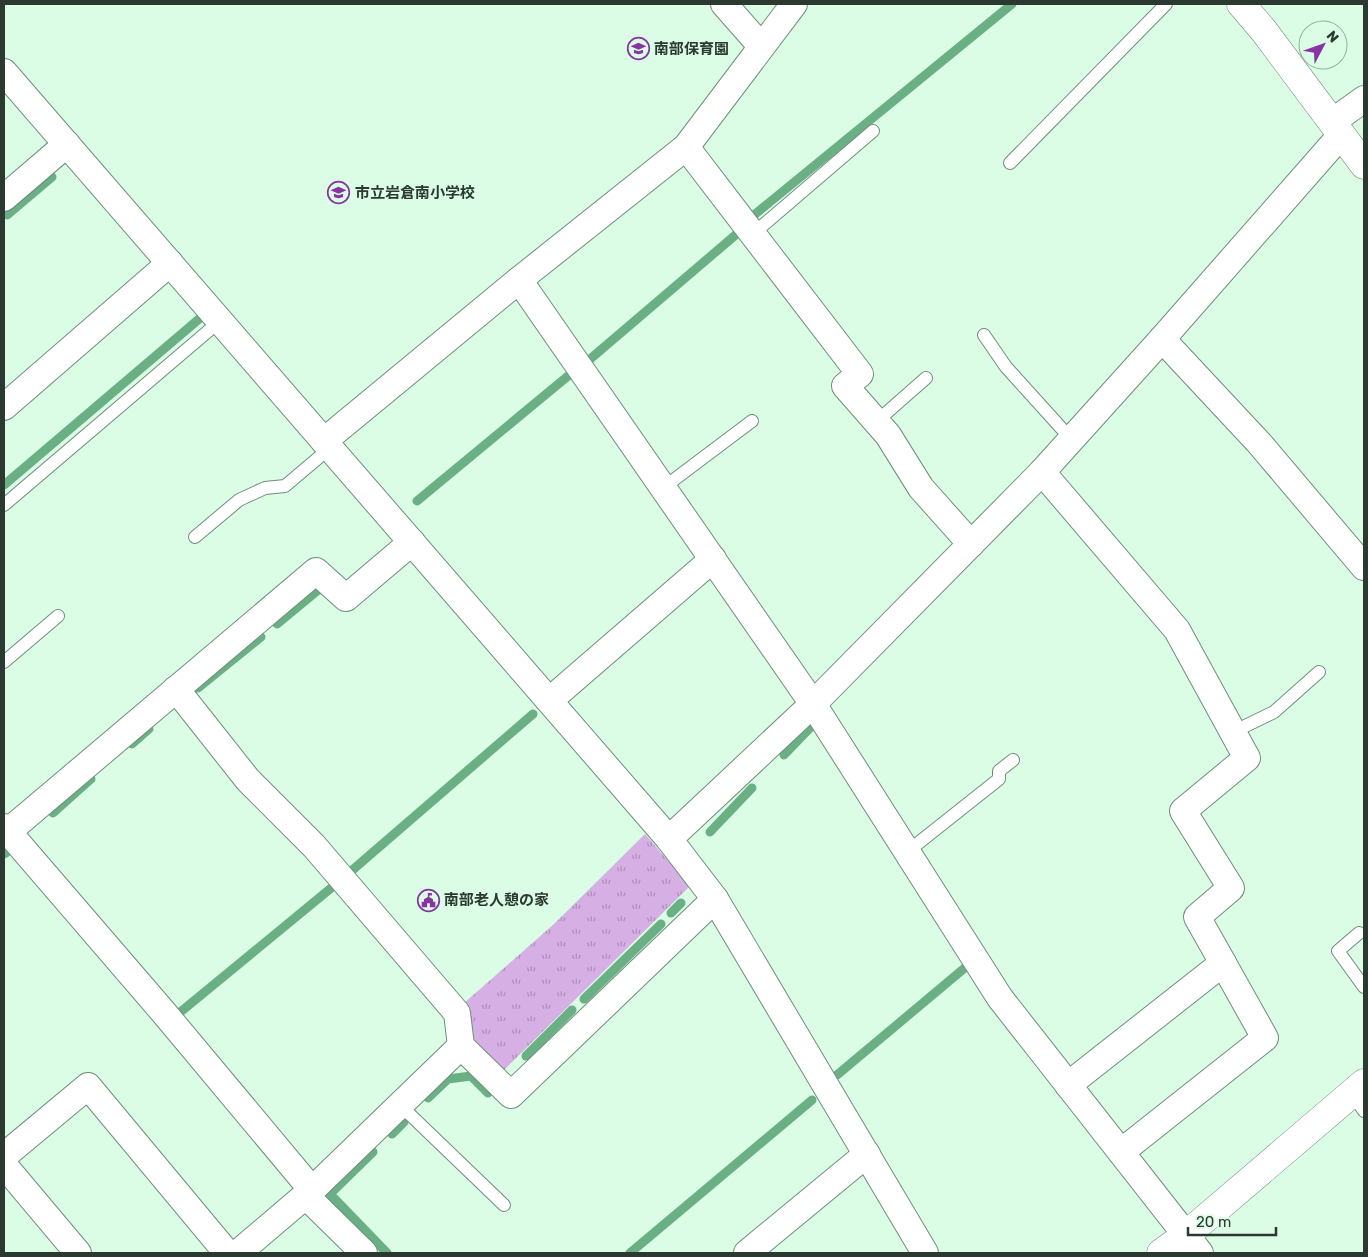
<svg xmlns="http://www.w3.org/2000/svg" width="1368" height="1257" font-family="Rubik,'Noto Sans JP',sans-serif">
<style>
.grass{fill:url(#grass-tufts)}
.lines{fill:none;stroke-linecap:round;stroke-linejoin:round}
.stream{stroke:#6bb084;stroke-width:9}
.lane-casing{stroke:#6f8e79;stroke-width:14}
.street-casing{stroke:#6f8e79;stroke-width:28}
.secondary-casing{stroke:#6f8e79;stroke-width:29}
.lane{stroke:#fff;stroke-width:12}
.street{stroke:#fff;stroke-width:26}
.secondary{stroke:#fff;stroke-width:28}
.labels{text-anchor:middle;stroke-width:4.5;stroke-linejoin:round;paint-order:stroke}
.poi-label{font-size:15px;font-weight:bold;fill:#2c3930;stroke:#dbfde6;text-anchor:start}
</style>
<defs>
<pattern id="grass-tufts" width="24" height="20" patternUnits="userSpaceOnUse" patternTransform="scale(1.25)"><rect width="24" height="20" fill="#d6afe4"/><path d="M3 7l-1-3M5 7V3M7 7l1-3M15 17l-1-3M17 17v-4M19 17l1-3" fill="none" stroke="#ae8fb9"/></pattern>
</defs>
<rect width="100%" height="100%" fill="#dbfde6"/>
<path class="grass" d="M 645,834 L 690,886 L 504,1070 L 475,1041 L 463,1004 L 554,924 Z"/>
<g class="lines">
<g class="stream">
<path d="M 7,215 L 52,177"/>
<path d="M 754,215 L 1012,4"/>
<path d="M 589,360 L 739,232"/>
<path d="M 4,485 L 199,319"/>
<path d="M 417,501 L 568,376"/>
<path d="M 277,624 L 317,591"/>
<path d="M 198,688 L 261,637"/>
<path d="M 132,744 L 149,729"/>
<path d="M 784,755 L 810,728"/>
<path d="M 53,813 L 91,779"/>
<path d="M 710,832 L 752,788"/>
<path d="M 4,854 L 6,853"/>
<path d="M 349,873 L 533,714"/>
<path d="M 671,913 L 681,903"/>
<path d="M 584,999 L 661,924"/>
<path d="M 178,1014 L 336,884"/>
<path d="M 526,1056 L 572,1010"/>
<path d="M 837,1075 L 967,966"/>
<path d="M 428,1098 L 448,1079 L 471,1076 L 488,1093"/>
<path d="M 392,1134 L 404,1122"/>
<path d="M 373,1152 L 330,1194 L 387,1253"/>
<path d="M 630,1253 L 812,1100"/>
</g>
<defs>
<g id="lane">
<path d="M 1010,163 L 1166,4"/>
<path d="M 754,233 L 873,131"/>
<path d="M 984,335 L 1006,367 L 1072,440"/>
<path d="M 876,422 L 926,378"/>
<path d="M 663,488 L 752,421"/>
<path d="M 4,505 L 220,321"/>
<path d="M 195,537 L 239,500 L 265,488 L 285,486 L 330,448"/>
<path d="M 4,662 L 58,616"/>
<path d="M 1233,732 L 1274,712 L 1319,672"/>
<path d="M 907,852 L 999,779 L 999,771 L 1013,760"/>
<path d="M 1359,933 L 1338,951 L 1364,987"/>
<path d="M 1352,1094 L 1364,1111"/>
<path d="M 400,1105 L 504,1205"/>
</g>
<g id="street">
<path d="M 724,4 L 761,46"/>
<path d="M 4,72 L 669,839 L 715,899 L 925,1253"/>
<path d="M 1332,122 L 1364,99"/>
<path d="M 686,147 L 860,374 L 845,386 L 888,435 L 921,488 L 971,544"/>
<path d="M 4,198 L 67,144"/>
<path d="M 519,280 L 813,704 L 1000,998 L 1200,1253"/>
<path d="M 1162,339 L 1260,444 L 1364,567"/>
<path d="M 4,407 L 170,263"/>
<path d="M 324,441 L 519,280 L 686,147 L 794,4"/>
<path d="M 1042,472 L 1177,630 L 1247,758 L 1183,811 L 1231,888 L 1197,917 L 1223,963 L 1068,1085"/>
<path d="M 176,689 L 248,780 L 314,846 L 457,1013 L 461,1046 L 511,1095 L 715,899"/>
<path d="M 550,700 L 713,559"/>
<path d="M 4,827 L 165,1014 L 312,1190"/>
<path d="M 4,835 L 316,571 L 346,598 L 412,542"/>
<path d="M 669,839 L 813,704 L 1042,472 L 1162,339 L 1341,135"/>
<path d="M 1121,1152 L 1265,1038 L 1223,963"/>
<path d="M 4,1156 L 88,1086 L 227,1253"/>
<path d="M 4,1165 L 78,1253"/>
<path d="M 306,1196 L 364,1253"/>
<path d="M 238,1253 L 312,1190 L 461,1046"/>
<path d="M 747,1253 L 867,1154"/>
</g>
<g id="secondary">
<path d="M 1241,4 L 1264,31 L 1364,165"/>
<path d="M 1161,1253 L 1186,1235 L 1364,1083"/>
</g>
</defs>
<use href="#lane" class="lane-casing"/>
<use href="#street" class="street-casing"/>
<use href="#secondary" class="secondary-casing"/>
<use href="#lane" class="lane"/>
<use href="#street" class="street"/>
<use href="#secondary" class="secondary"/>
</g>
<defs>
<symbol id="school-ring" viewBox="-11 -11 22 22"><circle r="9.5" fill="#dbfde6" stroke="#8835a3" stroke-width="1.5"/><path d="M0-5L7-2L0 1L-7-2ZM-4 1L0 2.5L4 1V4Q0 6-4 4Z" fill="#8835a3"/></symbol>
<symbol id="civic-ring" viewBox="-11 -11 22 22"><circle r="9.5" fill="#dbfde6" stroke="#8835a3" stroke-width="1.5"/><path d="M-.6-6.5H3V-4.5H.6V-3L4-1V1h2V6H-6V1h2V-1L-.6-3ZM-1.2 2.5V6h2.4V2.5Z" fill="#8835a3"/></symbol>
</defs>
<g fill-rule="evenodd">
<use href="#school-ring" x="626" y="36" width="25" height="25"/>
<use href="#school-ring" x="326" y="180" width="25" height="25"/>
<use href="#civic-ring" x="416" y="888" width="25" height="25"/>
</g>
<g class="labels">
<g class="poi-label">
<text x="654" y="54">南部保育園</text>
<text x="355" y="198">市立岩倉南小学校</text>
<text x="444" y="905">南部老人憩の家</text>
</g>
</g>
<rect width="1368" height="1257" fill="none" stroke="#2c3930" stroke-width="10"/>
<g transform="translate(1323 45) rotate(49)"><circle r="24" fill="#dbfde6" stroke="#95af9d"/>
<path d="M0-4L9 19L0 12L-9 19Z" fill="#8835a3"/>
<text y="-8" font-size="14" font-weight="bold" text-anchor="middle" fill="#2c3930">N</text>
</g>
<path d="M1188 1227v8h88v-8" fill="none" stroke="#2c3930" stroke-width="2.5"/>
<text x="1196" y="1227" font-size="15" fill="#2c3930" stroke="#dbfde6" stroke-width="4" paint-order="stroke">20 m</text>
</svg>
